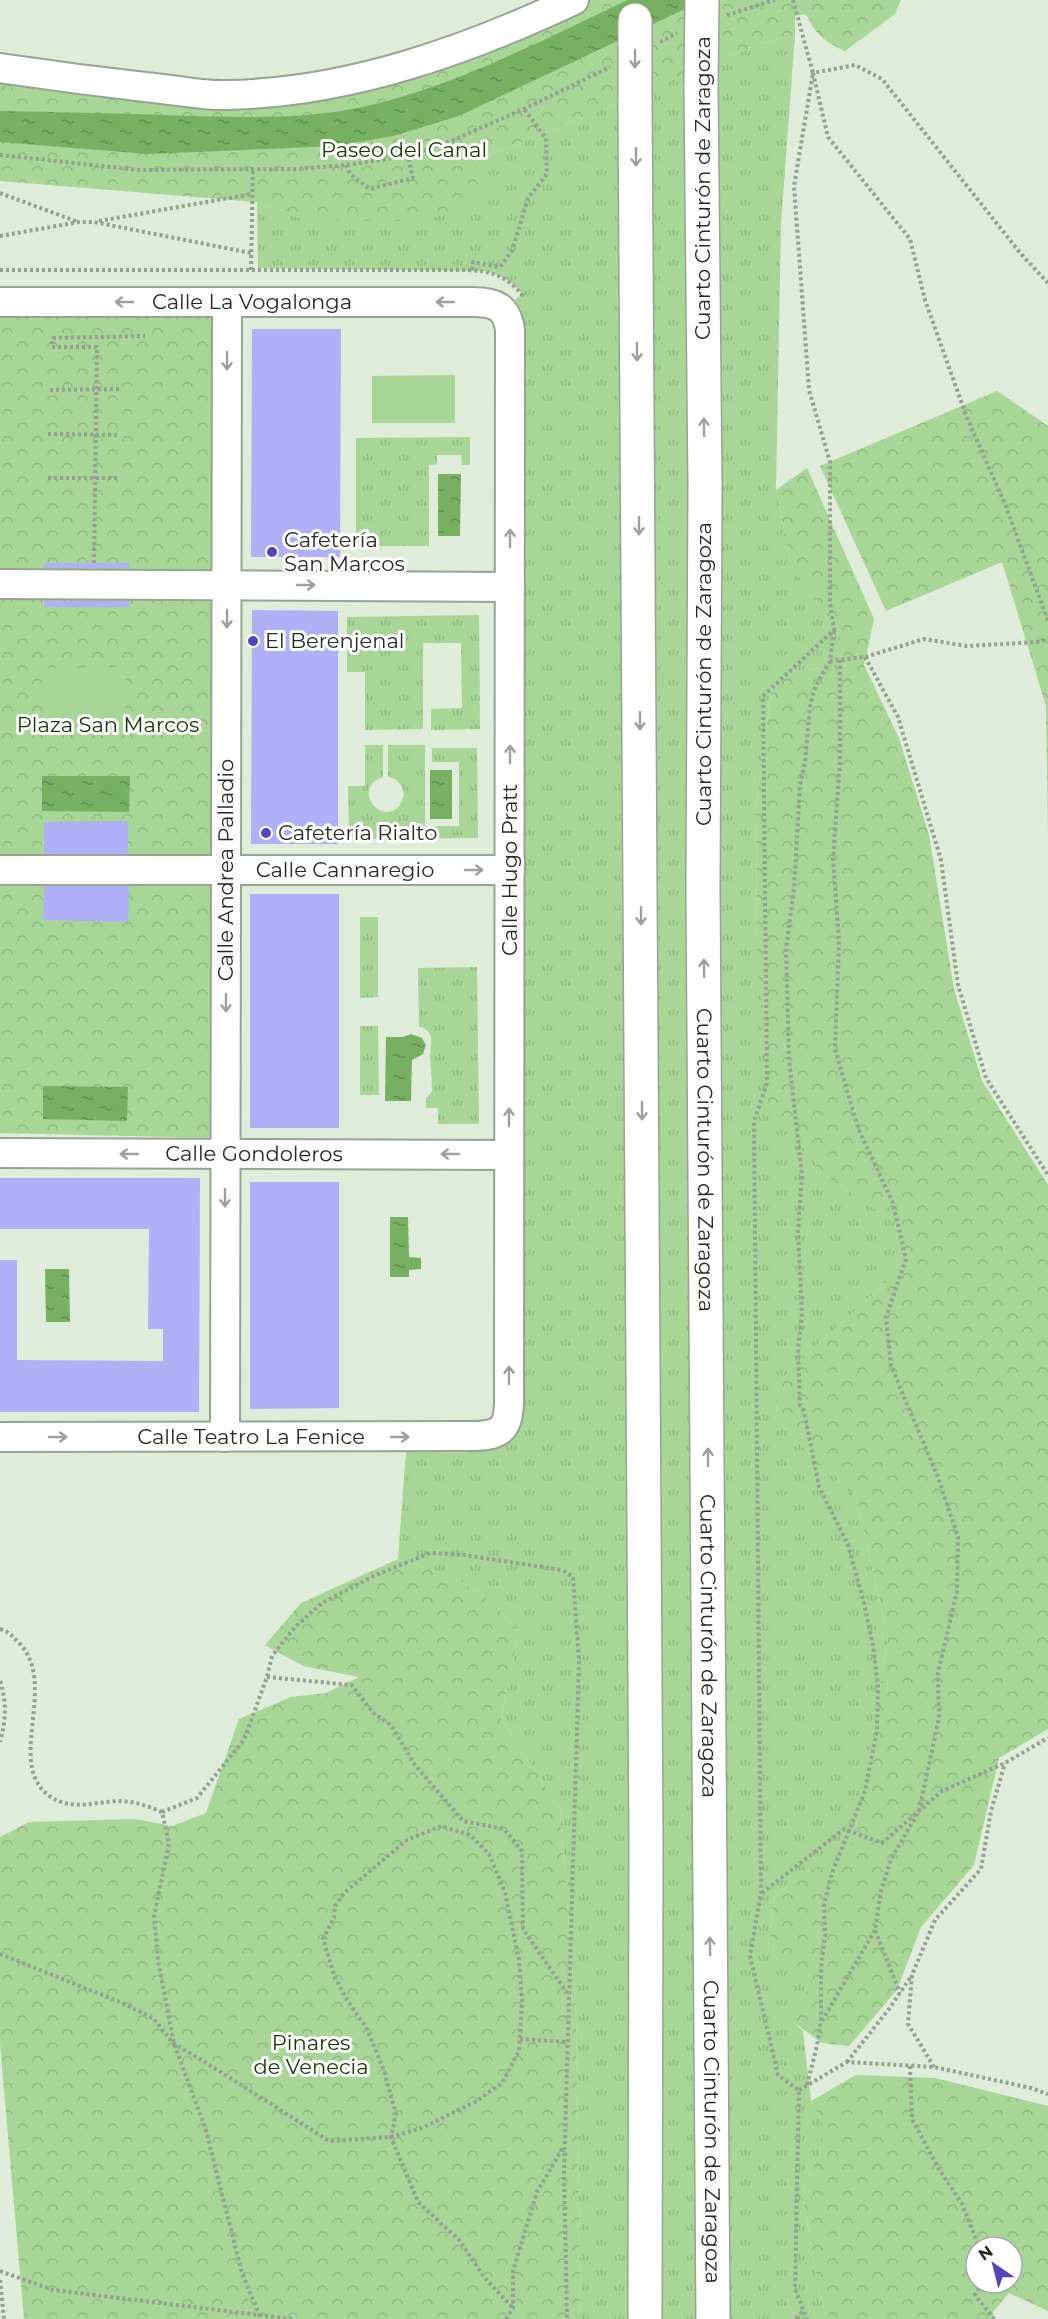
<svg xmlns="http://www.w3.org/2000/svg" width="1048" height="2319" font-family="Montserrat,sans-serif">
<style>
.grass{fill:url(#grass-tufts)}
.forest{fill:url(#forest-crowns);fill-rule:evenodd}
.pitch{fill:#a7d696}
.water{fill:url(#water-ripples)}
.building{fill:#afb0f5}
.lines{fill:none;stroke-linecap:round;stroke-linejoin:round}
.minor-casing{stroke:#97a492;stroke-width:32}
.highway-casing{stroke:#97a492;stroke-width:36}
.path{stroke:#95a091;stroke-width:4;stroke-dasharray:3 3;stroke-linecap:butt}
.minor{stroke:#fff;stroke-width:28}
.highway{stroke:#fff;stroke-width:33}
.highway-bridge-casing{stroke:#97a492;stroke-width:36;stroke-linecap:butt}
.highway-bridge{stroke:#fff;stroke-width:33}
.oneway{stroke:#9da09c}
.poi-dot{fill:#5544bc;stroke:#fff;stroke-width:2}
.labels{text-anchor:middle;stroke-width:6;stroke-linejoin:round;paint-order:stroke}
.park-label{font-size:21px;fill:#153902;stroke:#fff}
.street-label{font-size:21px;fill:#262b24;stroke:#fff}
.poi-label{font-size:21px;fill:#262b24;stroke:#fff;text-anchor:start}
</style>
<defs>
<pattern id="grass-tufts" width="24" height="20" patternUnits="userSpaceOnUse" patternTransform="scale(1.5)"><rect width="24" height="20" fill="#a7d696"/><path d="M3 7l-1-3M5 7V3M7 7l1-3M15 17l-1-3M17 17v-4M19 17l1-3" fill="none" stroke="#90b881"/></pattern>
<pattern id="forest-crowns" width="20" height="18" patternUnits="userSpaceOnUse" patternTransform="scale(1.5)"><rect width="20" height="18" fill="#a7d696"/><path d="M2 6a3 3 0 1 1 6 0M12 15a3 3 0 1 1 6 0" fill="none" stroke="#90b881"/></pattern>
<pattern id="water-ripples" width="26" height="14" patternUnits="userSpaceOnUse" patternTransform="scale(1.5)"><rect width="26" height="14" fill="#78b062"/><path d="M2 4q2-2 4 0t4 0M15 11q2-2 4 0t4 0" fill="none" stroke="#628f51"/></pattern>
</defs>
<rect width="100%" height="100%" fill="#deecd9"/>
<g class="grass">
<path d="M 795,35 L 781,223 L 776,490 L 791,564 L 840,637 L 846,666 L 790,671 L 772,686 L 756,808 L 757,946 L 823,1174 L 896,1223 L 910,1261 L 789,1371 L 778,1393 L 777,1421 L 856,1498 L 888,1637 L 869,1761 L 852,1845 L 774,1896 L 768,1950 L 808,1989 L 790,2019 L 803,2031 L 811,2101 L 822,2121 L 819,2155 L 802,2192 L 819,2293 L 829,2319 L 581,2319 L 576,2017 L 560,1810 L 501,1719 L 519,1633 L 493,1602 L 451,1576 L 398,1559 L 406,1451 C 435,1451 484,1458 507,1442 L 522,907 L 522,319 L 521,309 L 515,300 L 522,294 C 512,281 502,276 486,271 L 258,268 L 257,202 L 282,210 L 304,220 L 474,162 L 759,44 Z"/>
<path d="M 470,437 L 470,465 L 462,465 L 461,455 L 437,455 L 437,464 L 429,465 L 429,546 L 356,546 L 356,438 Z"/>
<path d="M 479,615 L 480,729 L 431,730 L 431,709 L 462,708 L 461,643 L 423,643 L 423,729 L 365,730 L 365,672 L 347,672 L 347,617 Z"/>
<path d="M 365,745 L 383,745 L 383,777 C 345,790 393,837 404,795 C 403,786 398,778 388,777 L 388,745 L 425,745 L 425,826 L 459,826 L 459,762 L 432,762 L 432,748 L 477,748 L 478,838 L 349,839 L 348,786 L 365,786 Z"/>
<path d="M 360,917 L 378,917 L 378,997 L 360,998 Z"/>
<path d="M 477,967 L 479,1124 L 438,1124 L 438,1108 L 426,1108 L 426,1098 L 432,1092 C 432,1081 431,1069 430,1058 C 430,1046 437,1030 419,1027 L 418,968 Z"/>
<path d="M 360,1026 L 378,1026 L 379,1095 L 360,1095 Z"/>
</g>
<g class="forest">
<path d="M 587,0 L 901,0 L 895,14 L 845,51 C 825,42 815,34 806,14 L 795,16 L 795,35 L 759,44 L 474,162 L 483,196 L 446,214 L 420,221 L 304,220 L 282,210 L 257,202 L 0,181 L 0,80 L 250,102 Z"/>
<path d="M 0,316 L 214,317 L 216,1138 L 0,1133 Z"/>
<path d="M 997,391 L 1048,426 L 1048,834 L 1046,706 L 1002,562 L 886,611 L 820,466 Z"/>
<path d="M 807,468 L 874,619 L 864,665 L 899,738 L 929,835 L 954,989 L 982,1081 L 1048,1185 L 1048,1729 L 999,1758 L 974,1865 L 921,1927 L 897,1990 L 849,2046 L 822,2043 L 789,2019 L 808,1989 L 768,1950 L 774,1896 L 852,1844 L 869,1761 L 888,1637 L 856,1498 L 777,1421 L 778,1393 L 789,1371 L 910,1261 L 896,1223 L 823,1174 L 768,1102 L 757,946 L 756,808 L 772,686 L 790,671 L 846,666 L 840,637 L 791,564 L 776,490 Z"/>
<path d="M 398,1559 L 451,1576 L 493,1602 L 519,1633 L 501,1719 L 560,1810 L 576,2017 L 581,2319 L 24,2319 L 0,2044 L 0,1837 L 29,1822 L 135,1819 L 172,1826 L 206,1813 L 239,1719 L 291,1697 L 326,1693 L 359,1677 L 303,1666 L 265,1645 L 301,1603 Z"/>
<path d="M 856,2075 L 935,2078 L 1048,2106 L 1048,2311 L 1009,2293 L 993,2312 L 994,2319 L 829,2319 L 819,2293 L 802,2192 L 819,2155 L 822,2121 L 811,2101 ZM 976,2247 L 1012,2247 L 1012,2283 L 976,2283 Z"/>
</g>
<g class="pitch">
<path d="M 455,375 L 455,423 L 372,423 L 372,376 Z"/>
<path d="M 126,667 L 126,714 L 42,715 L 42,668 Z"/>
</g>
<g class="water">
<path d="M 628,0 L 704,0 L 459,116 L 393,136 L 335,146 L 148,154 L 0,142 L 0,111 C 54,112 109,113 163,115 C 230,117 302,121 367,106 C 458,85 544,39 628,0 Z"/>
<path d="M 438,474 L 461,474 L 460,536 L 438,536 Z"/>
<rect x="430" y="770" width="22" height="49"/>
<path d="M 42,776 L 130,776 L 129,812 L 42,811 Z"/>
<path d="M 411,1034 L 422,1038 L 426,1045 L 423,1054 L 412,1060 L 411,1101 L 385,1101 L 386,1037 L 403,1037 Z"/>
<path d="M 43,1086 L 128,1087 L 127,1121 L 43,1119 Z"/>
<path d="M 390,1217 L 408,1217 L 409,1257 L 421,1258 L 421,1269 L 409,1270 L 409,1277 L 390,1277 Z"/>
<path d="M 45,1269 L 69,1269 L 70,1322 L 46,1322 Z"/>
</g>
<g class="building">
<path d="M 252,329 L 341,329 L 340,557 L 251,557 Z"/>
<rect x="44" y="563" width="85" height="5"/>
<rect x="44" y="601" width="85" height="6"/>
<path d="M 252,610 L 338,611 L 338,844 L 251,844 Z"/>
<path d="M 128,821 L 128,854 L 44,854 L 44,822 Z"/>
<path d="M 44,886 L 129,886 L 128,922 L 43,920 Z"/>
<rect x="250" y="894" width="89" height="234"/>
<path d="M 0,1178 L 200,1178 L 199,1412 L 0,1412 L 0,1260 L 17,1260 L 17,1360 L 163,1361 L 163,1329 L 148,1329 L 149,1229 L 0,1229 Z"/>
<path d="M 250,1182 L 339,1182 L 339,1408 L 250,1409 Z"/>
</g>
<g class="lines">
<defs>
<g id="minor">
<path d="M 0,68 C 54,76 108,83 162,89 C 183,91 205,96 226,95 C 348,93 465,51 574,0"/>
<path id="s1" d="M 0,302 L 473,302 C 495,302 507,307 510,330 L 509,1401 C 509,1431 499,1436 470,1436 L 0,1437"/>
<path d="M 0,584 L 510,587"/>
<path id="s2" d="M 0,870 L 510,870"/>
<path id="s3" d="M 0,1153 L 508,1155"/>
<path id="s4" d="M 225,1437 L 227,303"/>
</g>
<g id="highway">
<path id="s5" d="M 701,84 L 705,486 L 703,889 L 713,2319"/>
<path d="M 635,99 L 646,1843 L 645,2319"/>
</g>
</defs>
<use href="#minor" class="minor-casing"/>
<use href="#highway" class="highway-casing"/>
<g class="path">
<path d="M 793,0 L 813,73 L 794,186 L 809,390 L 830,462 L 830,602 L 834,630 L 763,696 L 767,1083 L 754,1121 L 761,1893 L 750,1956 L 778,2075 L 799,2090 L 795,2289 L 807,2319"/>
<path d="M 727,15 L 775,0"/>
<path d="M 660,42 L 677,33"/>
<path d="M 0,155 L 139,170 L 297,169 L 346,165 L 408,156 L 451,141 L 524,109 L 610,67"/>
<path d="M 346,165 L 350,174 L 370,189 L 413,178 L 408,156"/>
<path d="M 0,193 L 78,222"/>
<path d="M 99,221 L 252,194"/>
<path d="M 0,236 L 79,222 L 94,222 L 251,253"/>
<path d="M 0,270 L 467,270 C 491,271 507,276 522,295 L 519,297"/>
<path d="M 251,270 L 253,169"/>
<path d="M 472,270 L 473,262 L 500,267 L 512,251 L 528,198 L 547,174 L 546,138 L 524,109"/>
<path d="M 1048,283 L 1021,254 L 882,79 L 855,65 L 813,73 L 828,137 L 910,239 L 925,300 L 967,418 L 1005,504 L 1048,621"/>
<path d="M 50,390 L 119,389"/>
<path d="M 48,434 L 119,435"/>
<path d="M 48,478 L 120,478"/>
<path d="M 94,563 L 97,347 L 52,347 L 53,338 L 145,336"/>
<path d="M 834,631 L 830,661 L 865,657 L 924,639 L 967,646 L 1038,642 L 1048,639"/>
<path d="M 865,657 L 898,717 L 941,860 L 958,985 L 986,1078 L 1048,1175"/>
<path d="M 840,660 L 840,762 L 833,858 L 839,941 L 835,1049 L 858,1128 L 893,1203 L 906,1259 L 886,1317 L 891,1366 L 938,1477 L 958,1537 L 957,1591 L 938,1673 L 939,1718 L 919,1811 L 891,1859 L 881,1891 L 875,1930 L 900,1993"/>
<path d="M 0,1629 C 10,1632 14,1638 21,1645 C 58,1688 4,1766 51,1797 C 72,1811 94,1802 118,1801 C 134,1801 148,1806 162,1812 L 169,1844 L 154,1916 L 158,1960 L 174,2044 L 205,2127 L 242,2273 L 261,2319"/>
<path d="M 267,1677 L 352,1685 L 373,1713 L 391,1725 L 415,1765 L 463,1821 L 504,1829 L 522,1851 L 523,1929 L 567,1993"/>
<path d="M 0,1681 C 7,1702 6,1721 0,1742"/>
<path d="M 162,1812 L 197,1798 L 244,1740 L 267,1677 L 272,1656 L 295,1627 L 322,1603 L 376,1575 L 430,1553 L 464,1555 L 562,1570 L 573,1577 L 579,1662 L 564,2171 L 567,2319"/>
<path d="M 762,1893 L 844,1829 L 882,1843 L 942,1791 L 1005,1763 L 1048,1738"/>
<path d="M 0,1954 L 120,2002 L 153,2018 L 174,2044 L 205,2062 L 329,2141 L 391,2137 L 422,2128 L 475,2102 L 502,2083 L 519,2051 L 522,2002 L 519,1960 L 505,1892 L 489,1854 L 470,1835 L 441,1826 L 407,1840 L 344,1893 L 335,1906 L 334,1918 L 323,1939 L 335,1978 L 349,2003 L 366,2027 L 383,2068 L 396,2114 L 391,2137 L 418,2202 L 460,2241 L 484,2277 L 513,2308"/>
<path d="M 822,2021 L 875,1930"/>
<path d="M 520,2039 L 567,2042"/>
<path d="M 847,2062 L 889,2009 L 912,1975"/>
<path d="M 910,2066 L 912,2119 L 939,2169 L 962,2204 L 979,2247"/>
<path d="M 934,2067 L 908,2024 L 912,1975 L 935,1920 L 981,1869 L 991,1811 L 1005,1763"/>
<path d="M 807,2085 L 817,2046 L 821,2020 L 821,1967 L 825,1935 L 824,1904 L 832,1873 L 865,1791 L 877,1729 L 878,1687 L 873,1645 L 863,1599 L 848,1545 L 819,1487 L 804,1411 L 800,1406 L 798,1348 L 802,1314 L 798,1230 L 802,1176 L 789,1058 L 786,949 L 794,889 L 800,785 L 805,762 L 810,707 L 815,687 L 830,661"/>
<path d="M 799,2090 L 847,2062 L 934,2067 L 1031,2088 L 1048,2094"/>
<path d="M 0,2271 L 53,2290 L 292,2319"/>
<path d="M 0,2280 L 4,2319"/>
<path d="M 982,2283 L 975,2295 L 994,2319"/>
<path d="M 506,2319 L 513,2308 L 513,2271 L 537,2192 L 564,2146"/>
<path d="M 797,2319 L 803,2310"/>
</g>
<use href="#minor" class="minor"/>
<use href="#highway" class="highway"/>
<defs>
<g id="highway-bridge">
<path d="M 635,20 L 635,99"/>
<path d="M 701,84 L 702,0"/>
</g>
</defs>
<use href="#highway-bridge" class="highway-bridge-casing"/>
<use href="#highway-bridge" class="highway-bridge"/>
</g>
<defs><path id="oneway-shaft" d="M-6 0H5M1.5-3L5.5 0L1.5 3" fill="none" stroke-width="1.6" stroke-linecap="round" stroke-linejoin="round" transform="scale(1.5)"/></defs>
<g class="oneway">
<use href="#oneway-shaft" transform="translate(635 59) rotate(90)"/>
<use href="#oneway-shaft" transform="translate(636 157) rotate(90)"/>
<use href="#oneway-shaft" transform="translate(124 302) rotate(-180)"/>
<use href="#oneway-shaft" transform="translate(445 302) rotate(180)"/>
<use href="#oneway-shaft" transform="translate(637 352) rotate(90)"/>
<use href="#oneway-shaft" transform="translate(227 361) rotate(90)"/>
<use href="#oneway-shaft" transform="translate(704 427) rotate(-91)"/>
<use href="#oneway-shaft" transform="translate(639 526) rotate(90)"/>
<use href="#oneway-shaft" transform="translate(510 538) rotate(-90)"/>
<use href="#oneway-shaft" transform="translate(306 585)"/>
<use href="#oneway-shaft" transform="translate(227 619) rotate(90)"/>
<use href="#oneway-shaft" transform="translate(640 721) rotate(90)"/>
<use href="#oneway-shaft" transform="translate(510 754) rotate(-90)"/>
<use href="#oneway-shaft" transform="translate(474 870)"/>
<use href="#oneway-shaft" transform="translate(641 916) rotate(90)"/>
<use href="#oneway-shaft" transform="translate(704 968) rotate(-91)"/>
<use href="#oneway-shaft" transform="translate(226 1003) rotate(90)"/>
<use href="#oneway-shaft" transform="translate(642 1111) rotate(90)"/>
<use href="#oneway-shaft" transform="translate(509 1117) rotate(-90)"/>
<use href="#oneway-shaft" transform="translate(129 1154) rotate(-180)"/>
<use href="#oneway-shaft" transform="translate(450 1154) rotate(-180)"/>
<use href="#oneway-shaft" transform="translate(225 1198) rotate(90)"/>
<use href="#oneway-shaft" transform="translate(509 1375) rotate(-90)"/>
<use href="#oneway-shaft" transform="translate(58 1437)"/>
<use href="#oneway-shaft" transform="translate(400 1437)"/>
<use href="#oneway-shaft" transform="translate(708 1457) rotate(-90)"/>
<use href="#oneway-shaft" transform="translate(710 1946) rotate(-91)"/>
</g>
<g class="poi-dot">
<circle cx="272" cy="552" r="6"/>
<circle cx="253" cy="641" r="6"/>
<circle cx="266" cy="833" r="6"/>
</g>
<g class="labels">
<g class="park-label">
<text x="404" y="157">Paseo del Canal</text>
<text x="108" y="732">Plaza San Marcos</text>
<text x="311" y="2050">Pinares<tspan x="311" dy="24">de Venecia</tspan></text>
</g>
<g class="street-label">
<text transform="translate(703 188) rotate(-90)" y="7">Cuarto Cinturón de Zaragoza</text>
<text dy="7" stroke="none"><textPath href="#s1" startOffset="252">Calle La Vogalonga</textPath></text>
<text transform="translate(704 674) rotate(-90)" y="7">Cuarto Cinturón de Zaragoza</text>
<text dy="7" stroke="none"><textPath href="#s4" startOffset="567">Calle Andrea Palladio</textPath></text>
<text dy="7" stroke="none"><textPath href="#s2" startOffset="345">Calle Cannaregio</textPath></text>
<text transform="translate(510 870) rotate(-90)" y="7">Calle Hugo Pratt</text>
<text dy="7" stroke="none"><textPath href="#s3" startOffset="254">Calle Gondoleros</textPath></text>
<text dy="7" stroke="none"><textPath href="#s5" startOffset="1076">Cuarto Cinturón de Zaragoza</textPath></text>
<text x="251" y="1444">Calle Teatro La Fenice</text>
<text dy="7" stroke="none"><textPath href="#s5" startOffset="1562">Cuarto Cinturón de Zaragoza</textPath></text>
<text dy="7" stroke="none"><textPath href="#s5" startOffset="2048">Cuarto Cinturón de Zaragoza</textPath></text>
</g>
<g class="poi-label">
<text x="284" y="547">Cafetería<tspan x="284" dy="24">San Marcos</tspan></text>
<text x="265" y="648">El Berenjenal</text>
<text x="278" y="840">Cafetería Rialto</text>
</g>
</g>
<g transform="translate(994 2265) rotate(325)"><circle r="28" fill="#ffffff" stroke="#a8aaa7" stroke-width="1.5"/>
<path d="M0-4.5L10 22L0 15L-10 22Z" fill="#5544bc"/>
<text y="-9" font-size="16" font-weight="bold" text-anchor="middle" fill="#262b24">N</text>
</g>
</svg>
